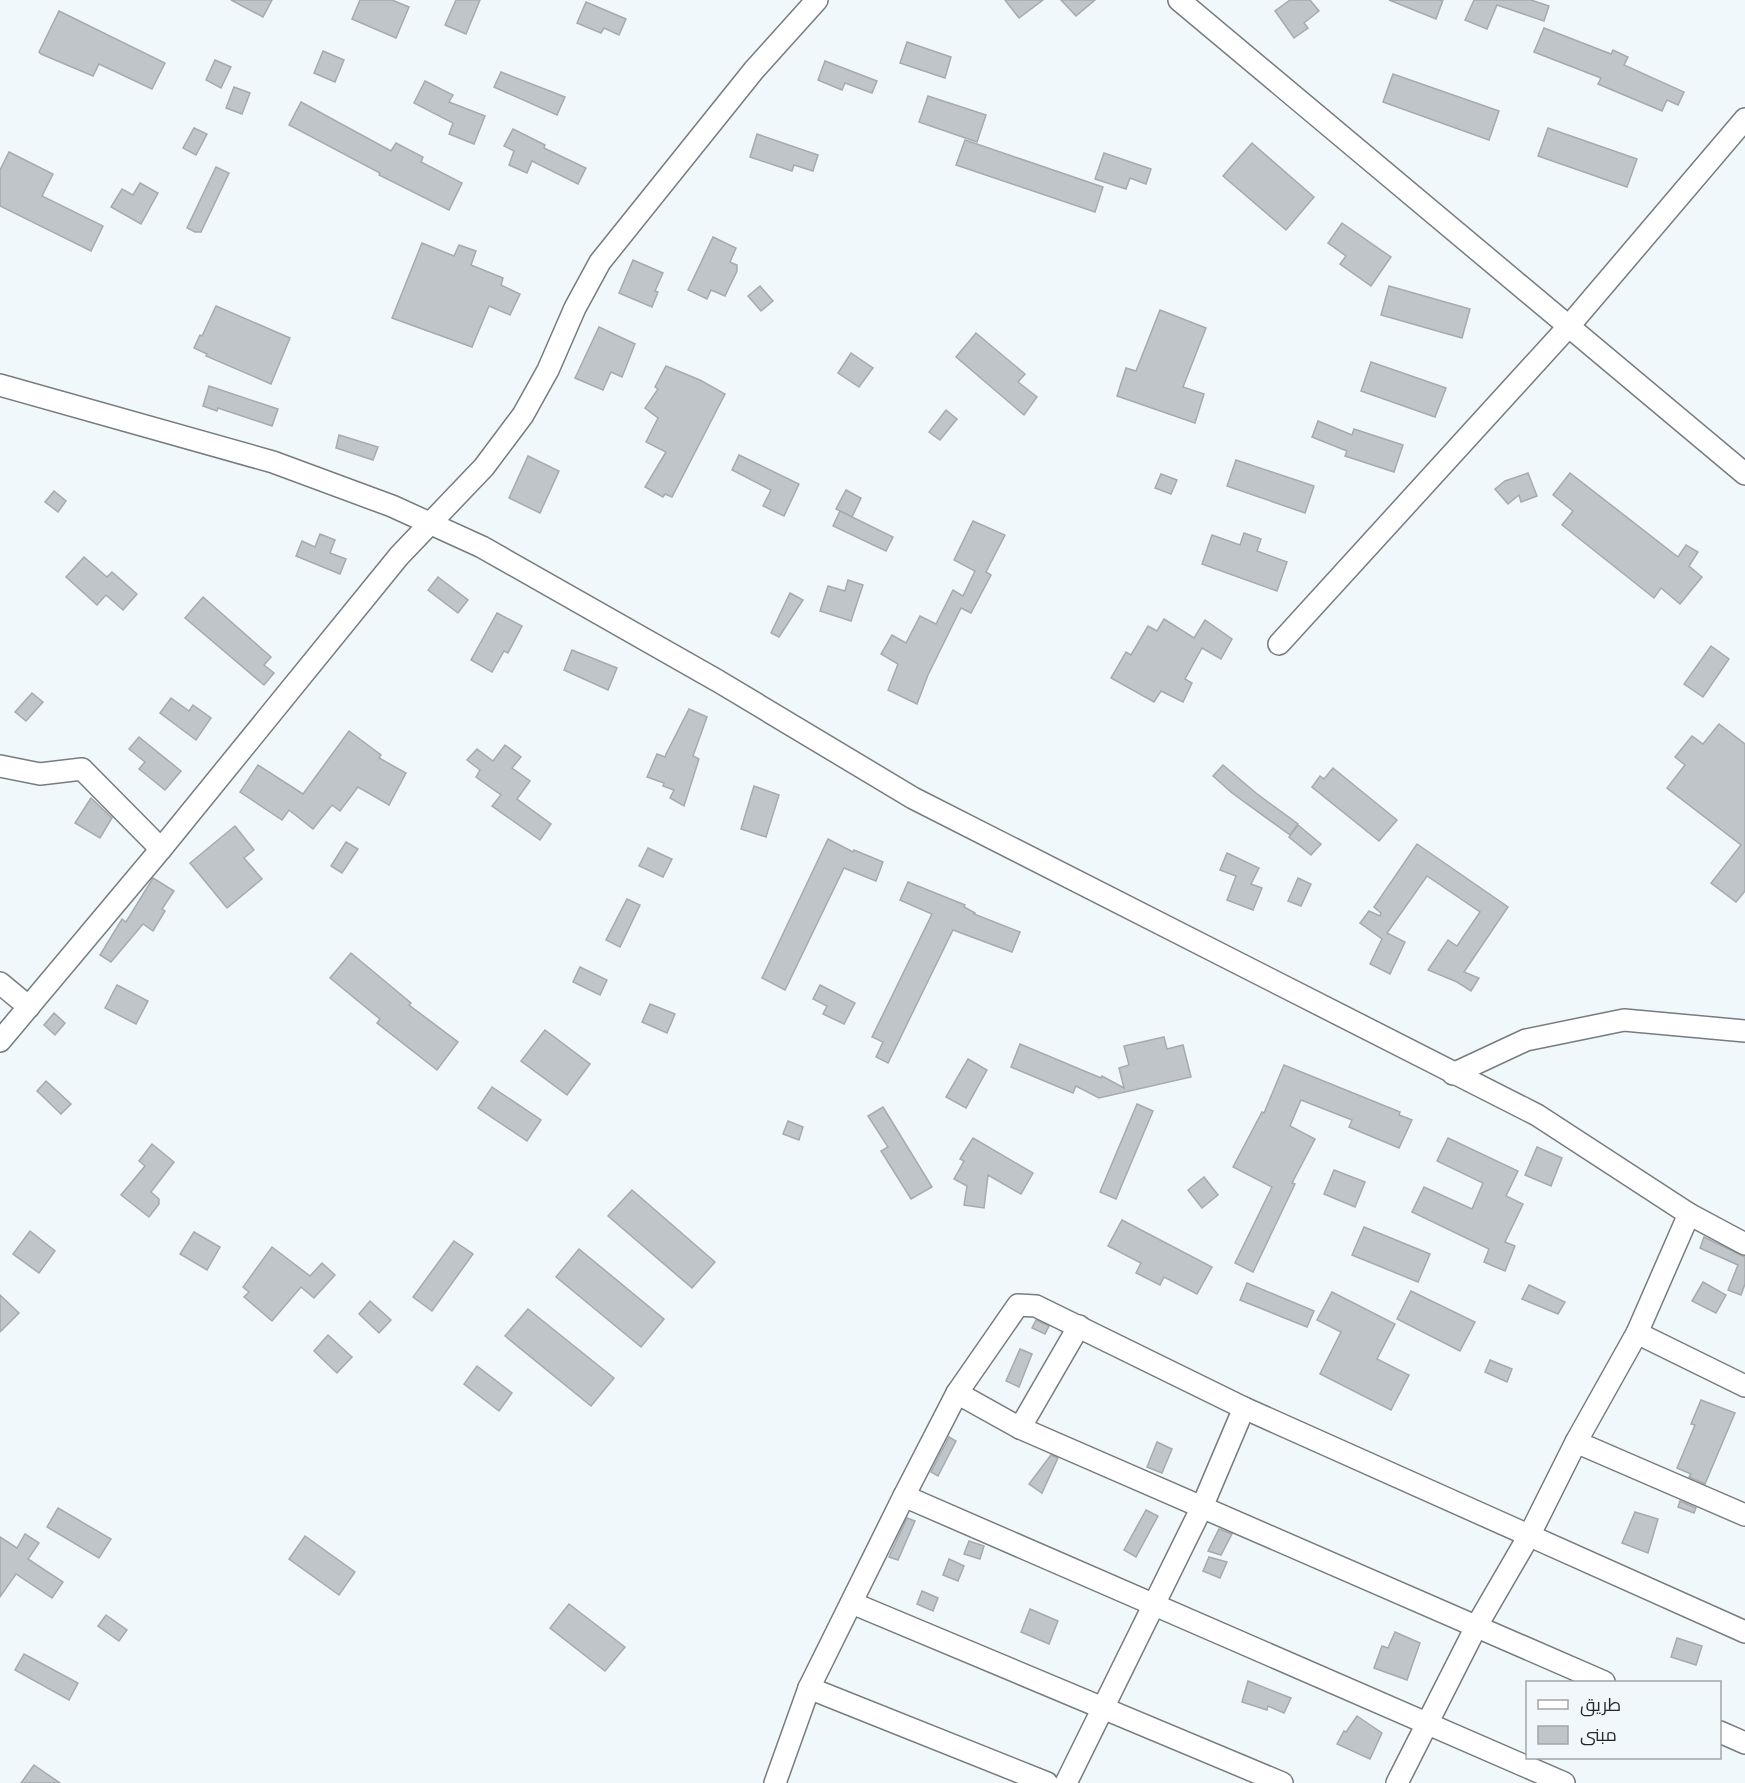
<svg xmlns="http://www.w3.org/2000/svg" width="1745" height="1783" font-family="'Roboto Condensed',Cairo,sans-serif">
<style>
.building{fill:#bfc5c9;stroke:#a5abaf;stroke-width:1.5}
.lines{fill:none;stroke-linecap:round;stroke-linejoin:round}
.street-casing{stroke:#767c80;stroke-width:24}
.street{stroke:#fff;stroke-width:21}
</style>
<rect width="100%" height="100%" fill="#f1f8fc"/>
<g class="building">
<path d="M 231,0 L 272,0 L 263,17 Z"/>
<path d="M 360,0 L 392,0 L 409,7 L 396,38 L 352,19 Z"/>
<path d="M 456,0 L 480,0 L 466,34 L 445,25 Z"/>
<path d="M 1005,0 L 1043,0 L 1019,18 Z"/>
<path d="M 1061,0 L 1095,0 L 1076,16 Z"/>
<path d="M 1290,0 L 1310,0 L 1319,11 L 1304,23 L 1308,28 L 1294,38 L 1275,11 Z"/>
<path d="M 1389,0 L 1443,0 L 1436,19 Z"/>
<path d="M 1474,0 L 1531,0 L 1549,6 L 1544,21 L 1497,5 L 1487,29 L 1465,20 Z"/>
<path d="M 586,2 L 626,19 L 619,35 L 604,28 L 601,33 L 577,23 Z"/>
<path d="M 59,11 L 165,63 L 152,89 L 99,64 L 93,76 L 41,54 L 39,52 Z"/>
<path d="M 1544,28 L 1611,54 L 1613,50 L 1628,57 L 1624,65 L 1684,92 L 1678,105 L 1667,100 L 1662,111 L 1598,84 L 1601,78 L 1534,52 Z"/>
<path d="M 907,42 L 951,57 L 945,78 L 900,63 Z"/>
<path d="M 323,51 L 344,60 L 335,82 L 314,73 Z"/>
<path d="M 215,60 L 231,67 L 221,88 L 206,80 Z"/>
<path d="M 825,61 L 877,81 L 872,93 L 845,83 L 842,90 L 818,80 Z"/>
<path d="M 501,72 L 565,97 L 557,115 L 494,87 Z"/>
<path d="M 1393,74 L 1499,111 L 1489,140 L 1383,102 Z"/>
<path d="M 425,81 L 453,95 L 449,102 L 485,116 L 474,144 L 449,134 L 453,123 L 414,103 Z"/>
<path d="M 234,87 L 250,93 L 242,114 L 226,108 Z"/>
<path d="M 928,96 L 986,115 L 977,142 L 919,122 Z"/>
<path d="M 301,102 L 391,151 L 396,143 L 423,157 L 421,162 L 462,183 L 449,210 L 379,175 L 380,173 L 289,125 Z"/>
<path d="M 194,128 L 207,134 L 196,155 L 183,148 Z"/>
<path d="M 1548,128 L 1637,159 L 1627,187 L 1538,156 Z"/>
<path d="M 513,129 L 545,145 L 544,148 L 586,168 L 578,184 L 532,161 L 527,173 L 509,165 L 514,151 L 504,146 Z"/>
<path d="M 757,134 L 818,155 L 813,171 L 794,165 L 792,171 L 750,157 Z"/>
<path d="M 965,140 L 1103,187 L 1095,212 L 956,165 Z"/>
<path d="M 1252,143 L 1314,197 L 1286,230 L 1223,176 Z"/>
<path d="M 9,152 L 53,174 L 42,196 L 103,226 L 91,251 L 0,206 L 0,170 Z"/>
<path d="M 1104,153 L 1151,169 L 1146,184 L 1130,178 L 1126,189 L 1095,179 Z"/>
<path d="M 216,167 L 229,173 L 201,232 L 195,232 L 187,228 Z"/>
<path d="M 140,183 L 158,193 L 141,224 L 111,207 L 122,189 L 133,195 Z"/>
<path d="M 1342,223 L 1391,257 L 1371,286 L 1340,264 L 1346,256 L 1328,243 Z"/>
<path d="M 713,237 L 736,248 L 730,262 L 737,265 L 737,271 L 725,296 L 711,290 L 707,299 L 688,290 Z"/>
<path d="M 422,243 L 454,256 L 459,245 L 476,251 L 471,265 L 503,278 L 501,285 L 520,294 L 510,315 L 489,306 L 472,347 L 392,318 Z"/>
<path d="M 633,260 L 663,273 L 655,291 L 658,292 L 652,307 L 619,293 Z"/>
<path d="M 760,286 L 773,301 L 761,311 L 748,296 Z"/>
<path d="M 1389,286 L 1470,309 L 1462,338 L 1381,315 Z"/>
<path d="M 216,306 L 290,338 L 271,384 L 206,356 L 207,354 L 194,348 L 200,335 L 202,336 Z"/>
<path d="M 1160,310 L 1206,328 L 1183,387 L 1204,394 L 1195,423 L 1117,396 L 1126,368 L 1136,371 Z"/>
<path d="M 599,327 L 635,344 L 622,377 L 611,372 L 603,390 L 575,378 Z"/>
<path d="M 976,333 L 1025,374 L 1018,382 L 1037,397 L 1024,415 L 956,357 Z"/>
<path d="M 851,353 L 873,368 L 859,387 L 838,373 Z"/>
<path d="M 1371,362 L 1446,388 L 1435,417 L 1361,391 Z"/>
<path d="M 666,366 L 700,380 L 725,394 L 672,497 L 665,494 L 663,497 L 645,487 L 666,452 L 646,442 L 658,418 L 645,408 L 658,389 L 655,387 Z"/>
<path d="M 209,386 L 278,409 L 272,426 L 218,408 L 217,411 L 203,406 Z"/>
<path d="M 946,410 L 957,419 L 940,440 L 929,432 Z"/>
<path d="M 1318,421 L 1352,435 L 1354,429 L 1403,445 L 1394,472 L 1345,456 L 1347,451 L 1312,437 Z"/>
<path d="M 339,435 L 378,447 L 373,460 L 336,448 Z"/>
<path d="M 739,455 L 799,484 L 784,516 L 763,506 L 771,490 L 732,470 Z"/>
<path d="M 528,456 L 559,471 L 540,513 L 509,498 Z"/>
<path d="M 1236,460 L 1314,486 L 1305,513 L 1227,486 Z"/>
<path d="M 1528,473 L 1537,496 L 1521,502 L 1519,495 L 1508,504 L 1495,489 L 1505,481 Z"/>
<path d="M 1570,473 L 1678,557 L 1686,545 L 1698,552 L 1689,566 L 1702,577 L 1680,604 L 1661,588 L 1654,598 L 1562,525 L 1573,511 L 1553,495 Z"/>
<path d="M 1161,474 L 1177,480 L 1171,494 L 1155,488 Z"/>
<path d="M 846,490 L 861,498 L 852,517 L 836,509 Z"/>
<path d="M 54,491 L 66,501 L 58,512 L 45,502 Z"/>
<path d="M 840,511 L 893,537 L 886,551 L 833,526 Z"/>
<path d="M 973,521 L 1005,535 L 986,572 L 991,575 L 971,613 L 961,608 L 928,675 L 917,704 L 888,690 L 898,664 L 881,654 L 892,635 L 906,643 L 920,616 L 936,624 L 953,590 L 963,596 L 975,571 L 954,560 Z"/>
<path d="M 1244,533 L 1261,539 L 1257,551 L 1287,562 L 1277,591 L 1202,564 L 1212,535 L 1240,545 Z"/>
<path d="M 320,534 L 335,540 L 330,553 L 346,559 L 340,574 L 296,556 L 302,541 L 315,547 Z"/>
<path d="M 84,557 L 107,577 L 112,572 L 137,594 L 123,610 L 106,595 L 97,605 L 66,577 Z"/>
<path d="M 438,577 L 468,600 L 458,613 L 428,590 Z"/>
<path d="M 848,580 L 863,585 L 851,621 L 820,611 L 828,586 L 845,591 Z"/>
<path d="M 790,593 L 803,600 L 779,637 L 771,633 Z"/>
<path d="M 203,597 L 271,657 L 264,665 L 274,673 L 264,685 L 185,618 Z"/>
<path d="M 497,613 L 522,626 L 508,653 L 504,651 L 492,672 L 471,660 Z"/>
<path d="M 1164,619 L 1194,638 L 1205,620 L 1232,639 L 1221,659 L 1202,648 L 1185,679 L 1192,683 L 1183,702 L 1161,691 L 1154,702 L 1111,678 L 1126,652 L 1131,655 L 1148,626 L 1157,631 Z"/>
<path d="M 1711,646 L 1729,659 L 1703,697 L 1684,684 Z"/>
<path d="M 572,650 L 617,668 L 608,690 L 564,670 Z"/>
<path d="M 32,693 L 43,702 L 26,721 L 15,712 Z"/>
<path d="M 171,698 L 189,711 L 193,705 L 211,718 L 196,740 L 160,713 Z"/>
<path d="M 689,709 L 707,717 L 693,756 L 699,759 L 684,806 L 670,798 L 674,790 L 663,786 L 664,783 L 647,777 L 657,754 L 665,757 L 666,754 Z"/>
<path d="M 1719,724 L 1745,744 L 1745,891 L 1736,902 L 1711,883 L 1741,845 L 1667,788 L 1685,765 L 1675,757 L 1692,736 L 1703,744 Z"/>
<path d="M 349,731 L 381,755 L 379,758 L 406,773 L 389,805 L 358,787 L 340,811 L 332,805 L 313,829 L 289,810 L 282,820 L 240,792 L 258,765 L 303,794 Z"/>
<path d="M 139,737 L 181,771 L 165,790 L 139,769 L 145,762 L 129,749 Z"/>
<path d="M 505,745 L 521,757 L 512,768 L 530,781 L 517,799 L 551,824 L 540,840 L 492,806 L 501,795 L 476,777 L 480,770 L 467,760 L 477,749 L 493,761 Z"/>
<path d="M 1223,765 L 1256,793 L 1298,824 L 1290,835 L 1232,793 L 1213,776 Z"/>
<path d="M 1333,768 L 1397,820 L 1379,841 L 1312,787 L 1320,776 L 1324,779 Z"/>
<path d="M 754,786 L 779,795 L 766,837 L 741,829 Z"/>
<path d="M 91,798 L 112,818 L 100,838 L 75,823 Z"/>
<path d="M 1298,825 L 1321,844 L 1311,855 L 1289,837 Z"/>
<path d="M 235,826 L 254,850 L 244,858 L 262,879 L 227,908 L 190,863 Z"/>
<path d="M 828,839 L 853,852 L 854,850 L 883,862 L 876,881 L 844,868 L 785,990 L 762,978 Z"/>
<path d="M 346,842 L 358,849 L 342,873 L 331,866 Z"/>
<path d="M 1417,844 L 1508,907 L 1464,972 L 1479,978 L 1471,991 L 1457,982 L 1428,970 L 1448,940 L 1457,946 L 1480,912 L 1427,876 L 1387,933 L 1405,942 L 1390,974 L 1370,964 L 1382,939 L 1360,923 L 1369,911 L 1380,916 L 1381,913 L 1374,907 Z"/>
<path d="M 648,848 L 672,859 L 663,877 L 639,866 Z"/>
<path d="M 1227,853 L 1259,868 L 1251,884 L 1262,888 L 1253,910 L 1227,900 L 1236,876 L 1220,870 Z"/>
<path d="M 153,878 L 174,891 L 162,909 L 165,911 L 153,931 L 143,924 L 111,962 L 100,955 L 122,919 L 126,922 Z"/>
<path d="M 1298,878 L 1311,884 L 1301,906 L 1288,901 Z"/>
<path d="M 908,882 L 965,905 L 964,907 L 975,913 L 974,914 L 1020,932 L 1012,952 L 953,930 L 888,1063 L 876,1057 L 883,1042 L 872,1037 L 932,914 L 900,900 Z"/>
<path d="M 627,899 L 640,905 L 620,947 L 606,940 Z"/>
<path d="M 351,953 L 411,1003 L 409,1005 L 458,1042 L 437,1070 L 377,1023 L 380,1019 L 330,978 Z"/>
<path d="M 580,967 L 607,980 L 600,995 L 573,982 Z"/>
<path d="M 117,985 L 148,1001 L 136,1024 L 105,1008 Z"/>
<path d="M 820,985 L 855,1003 L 844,1024 L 823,1014 L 827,1006 L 813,999 Z"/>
<path d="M 650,1004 L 675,1014 L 667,1033 L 642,1022 Z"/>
<path d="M 54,1013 L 65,1023 L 55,1035 L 44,1025 Z"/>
<path d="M 545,1030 L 590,1064 L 567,1095 L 521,1061 Z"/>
<path d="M 1164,1037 L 1167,1049 L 1183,1045 L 1191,1077 L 1099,1098 L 1076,1086 L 1073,1093 L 1011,1067 L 1020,1044 L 1101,1078 L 1102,1076 L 1124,1088 L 1119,1068 L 1129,1065 L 1124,1046 Z"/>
<path d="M 968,1059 L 987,1070 L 966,1108 L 946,1097 Z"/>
<path d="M 1284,1065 L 1400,1112 L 1399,1115 L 1412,1120 L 1399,1148 L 1349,1127 L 1352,1120 L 1301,1100 L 1290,1126 L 1315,1139 L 1292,1183 L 1295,1184 L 1253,1272 L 1235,1263 L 1272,1187 L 1233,1167 L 1262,1112 L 1264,1113 Z"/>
<path d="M 46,1081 L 71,1104 L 61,1114 L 37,1091 Z"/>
<path d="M 492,1087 L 541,1120 L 527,1141 L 478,1108 Z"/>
<path d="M 1137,1104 L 1153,1111 L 1116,1199 L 1100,1192 Z"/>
<path d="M 883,1107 L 932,1187 L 911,1199 L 881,1151 L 888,1147 L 868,1116 Z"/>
<path d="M 788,1121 L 803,1127 L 799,1140 L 783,1134 Z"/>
<path d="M 973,1138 L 1033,1173 L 1021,1194 L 988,1175 L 984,1208 L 964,1205 L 967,1186 L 954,1179 L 964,1161 L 960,1159 Z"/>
<path d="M 1448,1138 L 1518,1171 L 1506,1196 L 1523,1204 L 1505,1242 L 1515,1246 L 1505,1271 L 1484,1262 L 1489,1249 L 1412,1212 L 1424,1187 L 1472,1209 L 1483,1183 L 1437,1161 Z"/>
<path d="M 152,1144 L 174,1162 L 151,1192 L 159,1199 L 159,1204 L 149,1217 L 121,1195 L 145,1166 L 139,1161 Z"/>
<path d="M 1537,1147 L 1562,1158 L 1551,1186 L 1525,1175 Z"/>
<path d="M 1334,1170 L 1365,1182 L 1355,1207 L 1324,1194 Z"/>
<path d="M 1204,1177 L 1218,1195 L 1202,1208 L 1188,1190 Z"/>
<path d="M 632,1190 L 715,1262 L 692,1288 L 608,1216 Z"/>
<path d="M 1122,1220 L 1212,1267 L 1197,1294 L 1164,1277 L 1160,1285 L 1136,1273 L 1141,1263 L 1108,1246 Z"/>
<path d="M 1364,1227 L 1430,1254 L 1418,1282 L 1352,1255 Z"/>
<path d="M 30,1231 L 55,1251 L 39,1273 L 13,1254 Z"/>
<path d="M 194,1232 L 220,1247 L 207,1270 L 180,1254 Z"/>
<path d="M 1704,1237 L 1745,1257 L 1745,1284 L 1741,1295 L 1728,1290 L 1738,1265 L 1700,1248 Z"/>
<path d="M 454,1241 L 473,1254 L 432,1311 L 413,1297 Z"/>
<path d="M 272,1247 L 310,1276 L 322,1263 L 335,1275 L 314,1298 L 301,1287 L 272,1321 L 244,1297 L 249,1292 L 243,1287 Z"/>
<path d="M 579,1249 L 664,1319 L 641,1347 L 556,1277 Z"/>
<path d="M 1703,1282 L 1726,1295 L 1716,1313 L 1692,1301 Z"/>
<path d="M 1247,1283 L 1314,1311 L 1307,1327 L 1240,1300 Z"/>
<path d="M 1529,1285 L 1565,1302 L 1558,1314 L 1522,1299 Z"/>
<path d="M 1411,1291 L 1475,1322 L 1460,1351 L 1397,1319 Z"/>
<path d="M 1332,1292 L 1395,1324 L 1377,1359 L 1409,1375 L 1391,1410 L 1320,1374 L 1341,1332 L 1317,1320 Z"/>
<path d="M 0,1295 L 19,1313 L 0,1332 Z"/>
<path d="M 370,1301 L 391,1320 L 379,1333 L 359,1314 Z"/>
<path d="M 528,1309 L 614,1378 L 591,1406 L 505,1336 Z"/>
<path d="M 1036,1320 L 1049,1326 L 1045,1334 L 1032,1328 Z"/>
<path d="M 328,1335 L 352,1357 L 337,1373 L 314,1351 Z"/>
<path d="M 1020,1349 L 1032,1354 L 1019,1387 L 1006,1381 Z"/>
<path d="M 1490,1360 L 1512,1369 L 1507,1382 L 1485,1372 Z"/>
<path d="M 477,1366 L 512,1393 L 499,1411 L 464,1384 Z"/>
<path d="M 1701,1400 L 1735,1413 L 1705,1484 L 1689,1477 L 1691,1474 L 1677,1468 L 1695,1425 L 1691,1424 Z"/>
<path d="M 949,1437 L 956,1441 L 938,1476 L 931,1472 Z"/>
<path d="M 1157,1442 L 1172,1449 L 1162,1473 L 1147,1467 Z"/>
<path d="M 1051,1455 L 1058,1458 L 1042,1493 L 1029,1484 Z"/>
<path d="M 1680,1501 L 1696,1508 L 1694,1513 L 1678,1507 Z"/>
<path d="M 58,1508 L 111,1539 L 99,1558 L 47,1527 Z"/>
<path d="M 1146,1510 L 1158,1516 L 1136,1557 L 1124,1550 Z"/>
<path d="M 1635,1512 L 1658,1519 L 1648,1553 L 1622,1543 Z"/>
<path d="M 907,1518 L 915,1521 L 898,1560 L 889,1557 Z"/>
<path d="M 1219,1529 L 1232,1534 L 1221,1555 L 1208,1551 Z"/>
<path d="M 25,1534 L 39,1543 L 28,1559 L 63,1582 L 52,1598 L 16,1574 L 0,1597 L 0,1537 L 17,1548 Z"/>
<path d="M 305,1536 L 355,1572 L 339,1595 L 289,1559 Z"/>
<path d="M 969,1541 L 984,1546 L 980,1559 L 964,1554 Z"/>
<path d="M 1209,1557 L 1227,1562 L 1220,1578 L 1203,1571 Z"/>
<path d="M 949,1559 L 964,1566 L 958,1581 L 943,1575 Z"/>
<path d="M 922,1591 L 938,1598 L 933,1611 L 917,1604 Z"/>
<path d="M 569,1604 L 625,1647 L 605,1671 L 550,1628 Z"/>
<path d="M 1030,1609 L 1058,1621 L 1049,1644 L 1021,1632 Z"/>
<path d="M 106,1615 L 127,1630 L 119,1641 L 98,1626 Z"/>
<path d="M 1395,1632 L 1420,1643 L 1407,1680 L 1374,1668 L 1382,1646 L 1388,1648 Z"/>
<path d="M 1677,1638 L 1702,1646 L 1696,1665 L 1671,1657 Z"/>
<path d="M 24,1654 L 78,1683 L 69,1700 L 15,1670 Z"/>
<path d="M 1248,1681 L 1291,1698 L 1284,1713 L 1268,1706 L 1267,1710 L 1242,1702 Z"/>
<path d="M 1357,1716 L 1382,1733 L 1370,1759 L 1337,1744 L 1344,1731 L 1346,1732 Z"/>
<path d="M 34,1765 L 60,1783 L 21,1783 Z"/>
</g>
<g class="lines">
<defs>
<g id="street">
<path d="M 1179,0 L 1745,474"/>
<path d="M 0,385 L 273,462 L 392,506 L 482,547 L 718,681 L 913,798 L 1537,1115 L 1689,1214 L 1637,1333 L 1576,1442 L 1530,1534 L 1476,1627 L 1397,1783"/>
<path d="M 1279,644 L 1569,326 L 1745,119"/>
<path d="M 0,766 L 40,774 L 82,769 L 161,849"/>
<path d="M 0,983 L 29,1007"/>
<path d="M 0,1041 L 161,849 L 399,556 L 484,467 L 523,415 L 548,370 L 575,308 L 600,262 L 754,70 L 817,0"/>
<path d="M 1453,1074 L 1526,1040 L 1624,1020 L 1745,1031"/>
<path d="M 1689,1214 L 1745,1244"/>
<path d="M 1637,1333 L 1745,1386"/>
<path d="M 957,1393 L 1020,1428 L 1604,1682"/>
<path d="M 1020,1428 L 1079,1326"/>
<path d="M 1576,1442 L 1745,1515"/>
<path d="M 904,1496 L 1564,1783"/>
<path d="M 852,1603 L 1282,1783"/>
<path d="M 809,1688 L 1047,1783"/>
<path d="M 1720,1732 L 1745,1743"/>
<path d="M 775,1783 L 809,1688 L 904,1496 L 957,1393 L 1018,1305 L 1036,1306 L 1244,1408 L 1745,1632"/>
<path d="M 1066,1783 L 1202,1507 L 1244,1408"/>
</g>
</defs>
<use href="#street" class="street-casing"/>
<use href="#street" class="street"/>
</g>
<rect x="1526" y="1681" width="195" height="78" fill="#f1f8fc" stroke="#a0a5a8" stroke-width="1.5"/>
<rect x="1538" y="1700" width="30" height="9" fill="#ffffff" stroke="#a0a5a8" stroke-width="1.5"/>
<text x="1580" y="1711" font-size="18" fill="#26282a">طريق</text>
<rect x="1538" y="1726" width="30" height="18" fill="#bfc5c9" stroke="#a0a5a8" stroke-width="1.5"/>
<text x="1580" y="1741" font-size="18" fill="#26282a">مبنى</text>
</svg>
